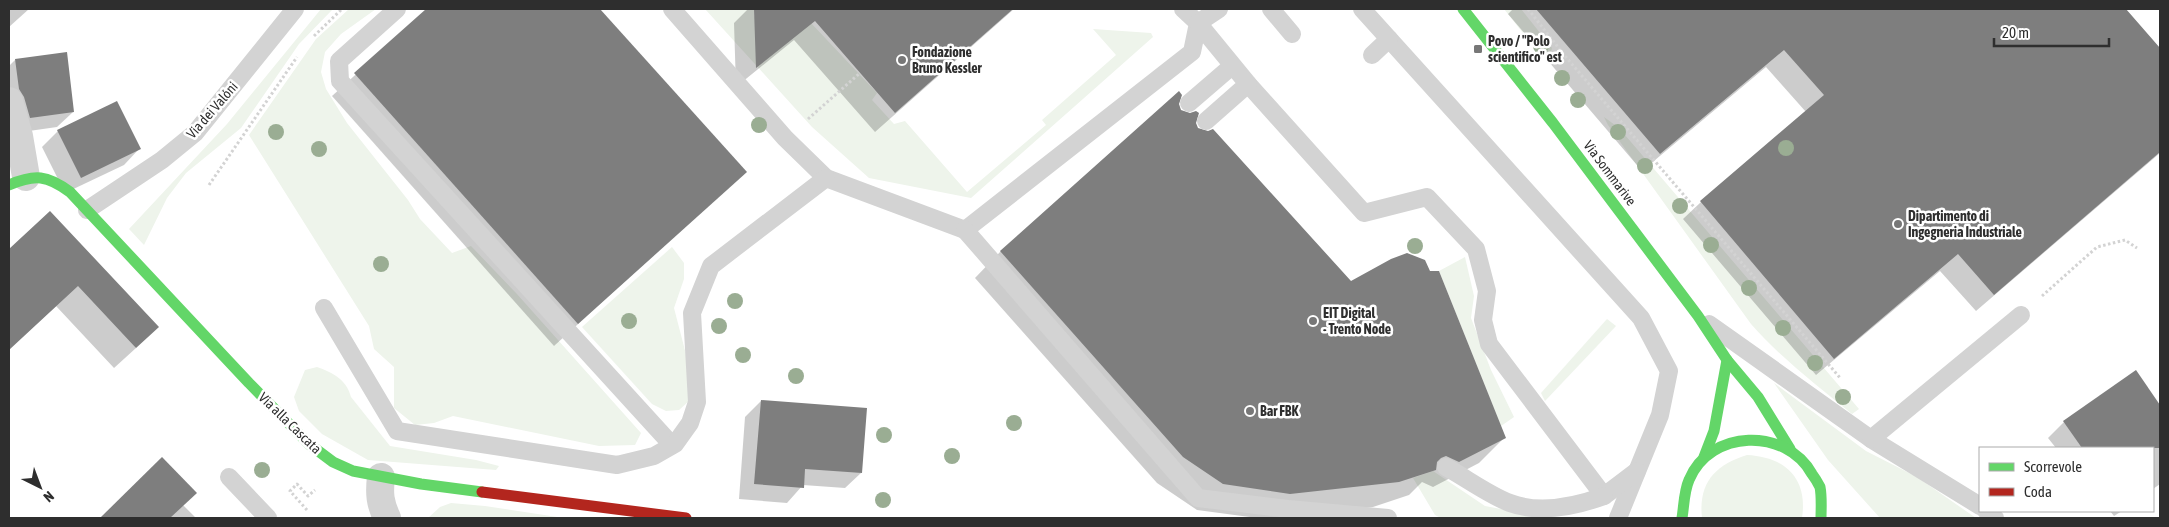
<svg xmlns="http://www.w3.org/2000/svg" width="2169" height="527" font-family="'Asap Condensed',sans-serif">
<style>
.green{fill:#eef4eb}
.shadow{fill:#0003}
.building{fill:#7e7e7e}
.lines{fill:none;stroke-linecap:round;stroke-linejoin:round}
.path{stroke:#d3d3d3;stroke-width:3;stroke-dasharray:2.5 2.5;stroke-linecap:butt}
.lane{stroke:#d3d3d3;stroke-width:18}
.street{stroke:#d3d3d3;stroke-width:28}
.fast{stroke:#63d668;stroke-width:11}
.jam{stroke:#b3261e;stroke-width:11}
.tree{fill:#9aad93}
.poi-dot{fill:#777;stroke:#fff;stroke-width:2}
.labels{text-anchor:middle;stroke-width:5;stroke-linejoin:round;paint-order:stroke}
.poi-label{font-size:14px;font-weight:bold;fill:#2e2e2e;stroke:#fff;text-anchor:start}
.street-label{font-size:14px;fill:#2e2e2e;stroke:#fff}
</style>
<rect width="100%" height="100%" fill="#fff"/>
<g class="green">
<path d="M 321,9 L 333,9 L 299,44 L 241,128 L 186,173 L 167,198 L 144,245 L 129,229 L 227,124 Z"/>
<path d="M 349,9 L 376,9 L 341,34 L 325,52 L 321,72 L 326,89 L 347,123 L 408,200 L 420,219 L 452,253 L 471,246 L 516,293 L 641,433 L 635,445 L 599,446 L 453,416 L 434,423 L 415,425 L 394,408 L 394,367 L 374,349 L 369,326 L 249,135 L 316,39 Z"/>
<path d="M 705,9 L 754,9 L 754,16 L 761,20 L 781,48 L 810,22 L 877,93 L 872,100 L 894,124 L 905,121 L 967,192 L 1046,125 L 1042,120 L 1116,55 L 1093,29 L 1151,33 L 1153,37 L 971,198 L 869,178 L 812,127 Z"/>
<path d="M 1504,9 L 1521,9 L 1552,48 L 1550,56 L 1541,56 Z"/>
<path d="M 1604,117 L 1619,128 L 1859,409 L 1852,414 C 1816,385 1781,358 1751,324 L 1608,125 Z"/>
<path d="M 672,247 L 684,263 L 684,279 L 674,308 L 688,362 L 689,401 L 679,410 L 666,411 L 652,404 L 582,327 Z"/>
<path d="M 1465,257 L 1474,296 L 1471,318 L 1491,370 L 1514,417 L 1501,426 L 1439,271 Z"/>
<path d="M 1607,319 L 1616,326 L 1545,401 L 1541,393 Z"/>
<path d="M 317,367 C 332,372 347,380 351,397 L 390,446 L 476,460 L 499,466 L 496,470 L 368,460 L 322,434 L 299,411 L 294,397 L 305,370 Z"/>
<path d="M 1774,383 L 1866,451 L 1917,477 L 1976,518 L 1880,518 L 1828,460 Z"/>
<path d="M 1747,455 C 1785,457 1808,478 1802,518 L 1702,518 C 1698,483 1715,465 1747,455 Z"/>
<path d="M 1433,471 L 1485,506 L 1549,518 L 1441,518 L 1435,515 L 1413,478 Z"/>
<path d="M 451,503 L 485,506 L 564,518 L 428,518 L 440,507 Z"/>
</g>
<g class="shadow">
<path d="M 9,9 L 29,9 L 9,27 Z"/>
<path d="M 428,9 L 598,9 L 745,172 L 554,346 L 332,96 Z"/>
<path d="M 748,9 L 914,9 L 916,11 L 919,9 L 1014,9 L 875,132 L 794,40 L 736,87 L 734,23 Z"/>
<path d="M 1513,9 L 2125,9 L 2160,50 L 2160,153 L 1976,311 L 1940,271 L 1816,375 L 1683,219 L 1701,202 L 1806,112 L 1766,67 L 1642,171 L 1508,14 Z"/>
<path d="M 15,60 L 73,112 L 57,127 L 15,133 L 9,112 L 9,66 Z"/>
<path d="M 1179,93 L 1177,105 L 1180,111 L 1194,123 L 1198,129 L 1505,437 L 1479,463 L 1433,487 L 1422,482 L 1409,495 L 1373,507 L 1273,518 L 1257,518 L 1197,510 L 1157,483 L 975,278 L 1000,252 Z"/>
<path d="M 58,131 L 139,149 L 124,165 L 65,193 L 42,147 Z"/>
<path d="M 50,212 L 136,348 L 114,368 L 56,306 L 9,349 L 9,251 Z"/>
<path d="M 2136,372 L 2160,407 L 2160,484 L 2153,489 L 2153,448 L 2056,448 L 2048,438 L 2064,422 Z"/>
<path d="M 761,401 L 861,473 L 845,488 L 803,485 L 787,503 L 739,499 L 745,417 Z"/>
<path d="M 162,459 L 183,505 L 196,518 L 102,518 Z"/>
<path d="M 2110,511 L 2122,511 L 2114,516 Z"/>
</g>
<g class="building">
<path d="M 426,9 L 600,9 L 747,172 L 578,324 L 354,73 Z"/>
<path d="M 754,9 L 1013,9 L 895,113 L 815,21 L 756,68 Z"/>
<path d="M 1536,9 L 2126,9 L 2160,48 L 2160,152 L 1994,295 L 1958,254 L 1834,359 L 1700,201 L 1824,95 L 1784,50 L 1660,154 Z"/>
<path d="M 67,52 L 74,112 L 30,118 L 24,97 L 19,89 L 15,59 Z"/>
<path d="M 1179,91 L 1182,95 L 1179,104 L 1181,110 L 1190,113 L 1196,111 L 1199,113 L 1196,123 L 1198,128 L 1208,131 L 1213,129 L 1351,281 L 1391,259 L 1407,253 L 1425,260 L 1430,271 L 1439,271 L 1506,438 L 1459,462 L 1446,456 L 1441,458 L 1437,462 L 1436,470 L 1399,482 L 1290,494 L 1223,484 L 1183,457 L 1000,251 Z"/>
<path d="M 117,101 L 141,149 L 81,178 L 57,130 Z"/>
<path d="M 50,211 L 159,327 L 136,348 L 78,286 L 9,350 L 9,249 Z"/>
<path d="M 2136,370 L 2160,405 L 2160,448 L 2082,448 L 2063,421 Z"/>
<path d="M 761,400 L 867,408 L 862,473 L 805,469 L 804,488 L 754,484 Z"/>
<path d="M 162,457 L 197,493 L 170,518 L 100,518 Z"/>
</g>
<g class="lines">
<g class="path">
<path d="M 1528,9 L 1565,56 L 1841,379"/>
<path d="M 314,36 L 342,9"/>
<path d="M 808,119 L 860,73"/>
<path d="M 209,185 L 297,57"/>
<path d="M 2042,296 L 2097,247 L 2125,240 L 2137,248"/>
<path d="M 307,510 L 290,491 L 297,484 L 308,496 L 315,490"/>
</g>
<g class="lane">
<path d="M 397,9 L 339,61 L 340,81 L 672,445"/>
<path d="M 672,9 L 785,138 L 826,178 L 965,230 L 1192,52 L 1198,23 L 1183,9"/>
<path d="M 1271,9 L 1292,34"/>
<path d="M 1362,9 L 1641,318 L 1669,371 L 1660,415 L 1618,518"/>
<path d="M 1372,55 L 1389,39"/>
<path d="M 1248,84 L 1364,213 L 1427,197 L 1476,249 L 1487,291 L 1483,320 L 1489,344 L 1604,496 L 1637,471"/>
<path d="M 1189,103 L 1232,66"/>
<path d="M 1206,121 L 1248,84 L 1198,23 L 1219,9"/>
<path d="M 87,210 L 162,160 L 195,133 L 295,9"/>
<path d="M 965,230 L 1198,498 L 1288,509 L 1388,518"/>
<path d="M 324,308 L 397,431 L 617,465 L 654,456 L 675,444 L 690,423 L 697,402 L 692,313 L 711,266 L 826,178"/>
<path d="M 1709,324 L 1871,439 L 1980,506"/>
<path d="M 1871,439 L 2021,315"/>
<path d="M 1446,467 C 1466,478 1489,495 1510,503 C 1540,514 1574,507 1604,496"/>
<path d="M 229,477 L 268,518"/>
<path d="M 1986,511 L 1995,518"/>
</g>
<g class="street">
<path d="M 9,101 L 19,136 L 26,177"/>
<path d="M 381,477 C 379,494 380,503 387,518"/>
</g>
<g class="fast">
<path d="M 1463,9 L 1553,123 L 1698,316 L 1727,360 L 1758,397 L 1790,449"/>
<path d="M 9,185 C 35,174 47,175 70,192 L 249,383 L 309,444 L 333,462 L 353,471 L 421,484 L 482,492"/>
<path d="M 1704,457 L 1714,431 L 1727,360"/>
<path d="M 1682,518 C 1684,506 1684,491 1689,480 C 1710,429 1786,427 1812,474 C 1815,478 1818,483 1820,487 C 1822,497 1821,509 1821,518"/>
</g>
<path class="jam" d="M 482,492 L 686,518"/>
</g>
<g class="tree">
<circle cx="1541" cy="46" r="8"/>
<circle cx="1562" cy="78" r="8"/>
<circle cx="1578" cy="100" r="8"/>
<circle cx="759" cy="125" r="8"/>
<circle cx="276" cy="132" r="8"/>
<circle cx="1618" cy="132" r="8"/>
<circle cx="1786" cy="148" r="8"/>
<circle cx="319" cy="149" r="8"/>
<circle cx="1645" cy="166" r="8"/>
<circle cx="1680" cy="206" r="8"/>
<circle cx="1711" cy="245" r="8"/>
<circle cx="1415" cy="246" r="8"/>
<circle cx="381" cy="264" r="8"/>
<circle cx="1749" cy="288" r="8"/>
<circle cx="735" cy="301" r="8"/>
<circle cx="629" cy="321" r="8"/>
<circle cx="719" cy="326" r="8"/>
<circle cx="1783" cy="328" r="8"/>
<circle cx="743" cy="355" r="8"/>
<circle cx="1815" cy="363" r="8"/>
<circle cx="796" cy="376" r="8"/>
<circle cx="1843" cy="397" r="8"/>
<circle cx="1014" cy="423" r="8"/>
<circle cx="884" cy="435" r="8"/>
<circle cx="952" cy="456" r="8"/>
<circle cx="262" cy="470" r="8"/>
<circle cx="883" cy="500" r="8"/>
</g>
<g class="poi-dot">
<rect x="1473" y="44" width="10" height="10" rx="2.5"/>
<circle cx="902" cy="60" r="5"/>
<circle cx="1898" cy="224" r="5"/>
<circle cx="1313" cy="321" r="5"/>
<circle cx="1250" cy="411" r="5"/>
</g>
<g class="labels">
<g class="poi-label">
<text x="1488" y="46">Povo / "Polo<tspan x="1488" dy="16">scientifico" est</tspan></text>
<text x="912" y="57">Fondazione<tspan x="912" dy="16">Bruno Kessler</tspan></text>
<text x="1908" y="221">Dipartimento di<tspan x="1908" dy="16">Ingegneria Industriale</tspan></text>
<text x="1323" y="318">EIT Digital<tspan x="1323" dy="16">- Trento Node</tspan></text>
<text x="1260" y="416">Bar FBK</text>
</g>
<g class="street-label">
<text transform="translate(212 110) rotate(-49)" y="5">Via dei Valóni</text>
<text transform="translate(1610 173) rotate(53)" y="5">Via Sommarive</text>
<text transform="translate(290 423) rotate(44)" y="5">Via alla Cascata</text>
</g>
</g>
<rect width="2169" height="527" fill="none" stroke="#2e2e2e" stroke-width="20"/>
<rect x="1979" y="447" width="175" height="65" fill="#ffffff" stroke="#ababab"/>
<rect x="1989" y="463" width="25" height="8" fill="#63d668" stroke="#ababab"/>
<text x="2024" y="472" font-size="15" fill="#2e2e2e">Scorrevole</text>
<rect x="1989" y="488" width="25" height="8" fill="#b3261e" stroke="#ababab"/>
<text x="2024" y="497" font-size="15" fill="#2e2e2e">Coda</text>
<g transform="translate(40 487) rotate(138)" stroke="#ffffff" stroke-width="4" paint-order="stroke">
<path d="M0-4L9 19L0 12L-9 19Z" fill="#2e2e2e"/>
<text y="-8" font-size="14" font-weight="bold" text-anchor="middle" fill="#2e2e2e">N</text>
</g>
<path d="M1994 38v8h115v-8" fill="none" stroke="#2e2e2e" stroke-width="2.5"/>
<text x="2002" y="38" font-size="15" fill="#2e2e2e" stroke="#ffffff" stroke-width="4" paint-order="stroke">20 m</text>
</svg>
